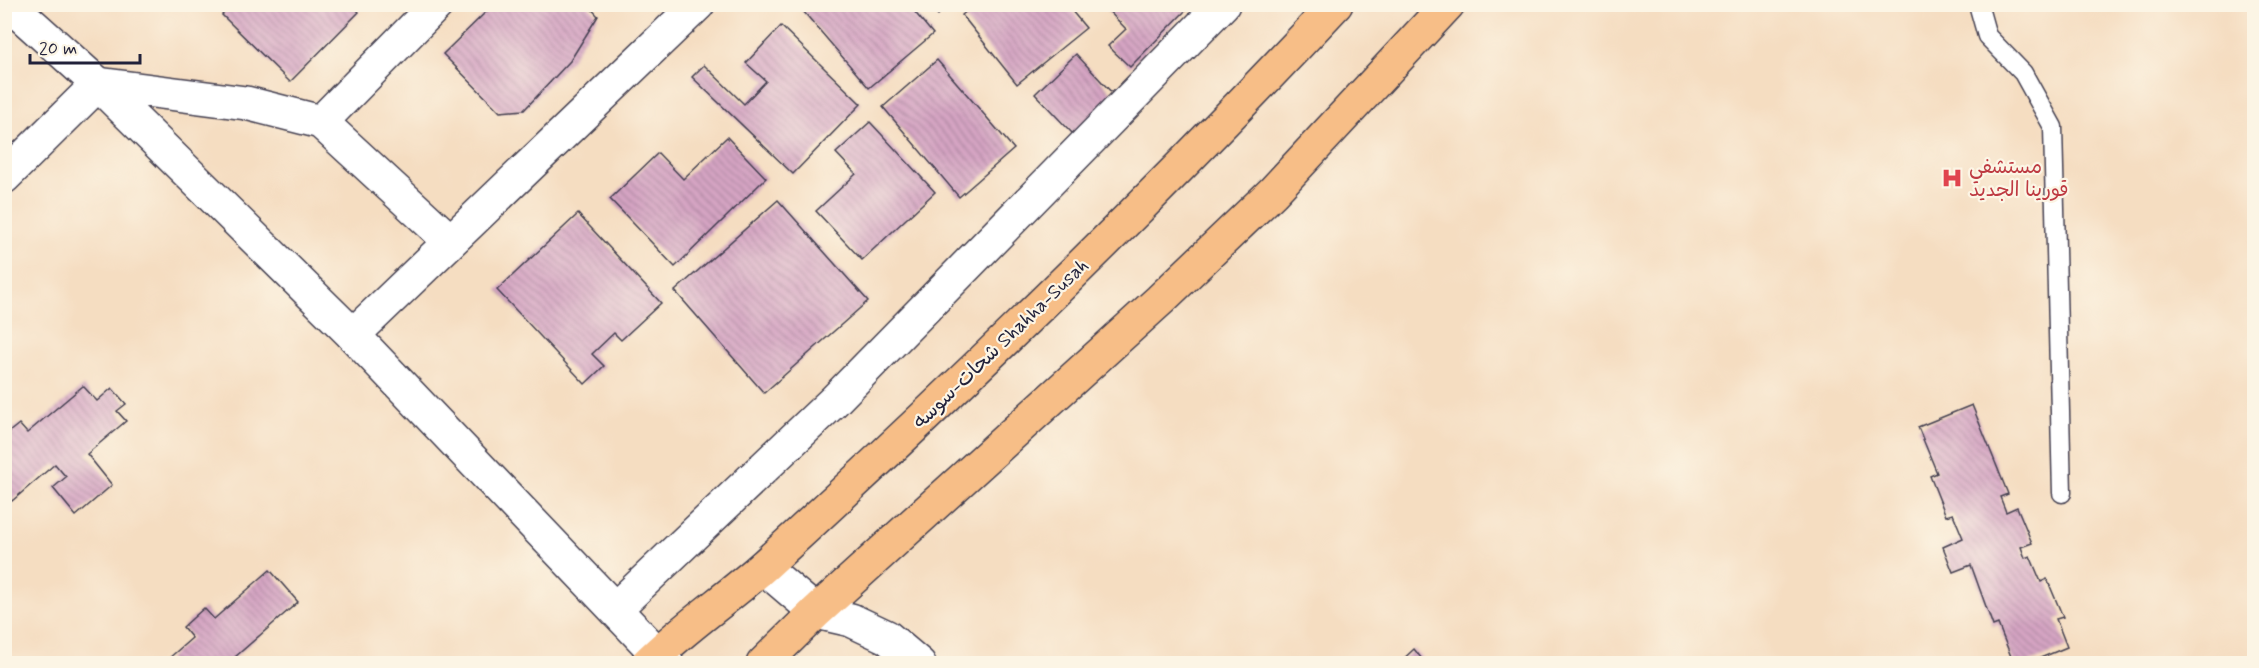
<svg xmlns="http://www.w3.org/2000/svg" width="2259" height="668" font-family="Mynerve,'Playpen Sans Arabic',sans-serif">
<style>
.building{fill:url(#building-back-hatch)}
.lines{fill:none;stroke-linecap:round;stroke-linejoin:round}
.service-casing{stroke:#423e4f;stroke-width:21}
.minor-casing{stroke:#423e4f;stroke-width:36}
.tertiary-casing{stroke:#423e4f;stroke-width:36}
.primary-casing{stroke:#423e4f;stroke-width:36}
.service{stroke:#fff;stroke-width:18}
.minor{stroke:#fff;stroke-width:33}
.tertiary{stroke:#fff;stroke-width:33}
.primary{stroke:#f7be87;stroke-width:33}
.labels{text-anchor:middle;stroke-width:4.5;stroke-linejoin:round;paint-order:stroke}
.health-label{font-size:20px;fill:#be3a42;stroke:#fcf5e5;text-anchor:start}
.street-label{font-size:20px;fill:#22223b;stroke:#fcf5e5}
</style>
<defs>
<pattern id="building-back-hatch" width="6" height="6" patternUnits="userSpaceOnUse" patternTransform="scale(1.5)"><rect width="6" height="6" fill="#d5a4c3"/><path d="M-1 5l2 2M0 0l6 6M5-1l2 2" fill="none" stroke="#ac85a0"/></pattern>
</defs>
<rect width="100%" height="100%" fill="#fcf5e5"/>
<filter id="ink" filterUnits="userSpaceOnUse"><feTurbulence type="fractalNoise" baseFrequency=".0167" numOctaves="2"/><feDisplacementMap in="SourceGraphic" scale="12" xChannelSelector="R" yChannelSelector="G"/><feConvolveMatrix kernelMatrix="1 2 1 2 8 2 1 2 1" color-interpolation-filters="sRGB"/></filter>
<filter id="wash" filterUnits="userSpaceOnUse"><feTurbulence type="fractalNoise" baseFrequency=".008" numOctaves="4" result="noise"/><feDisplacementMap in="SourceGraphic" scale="24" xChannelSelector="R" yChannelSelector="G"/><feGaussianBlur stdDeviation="1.35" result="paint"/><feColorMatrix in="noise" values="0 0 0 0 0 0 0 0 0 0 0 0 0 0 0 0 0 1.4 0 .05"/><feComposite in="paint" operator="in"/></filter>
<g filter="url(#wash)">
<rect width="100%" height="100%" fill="#f5ddc1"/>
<g id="blocks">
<g class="building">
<path d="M 232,4 L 308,4 L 312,8 L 315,4 L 351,4 L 359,12 L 290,82 L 222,15 Z"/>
<path d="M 494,4 L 587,4 L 598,16 L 570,61 L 524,110 L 500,112 L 443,54 Z"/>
<path d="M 797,4 L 908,4 L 933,34 L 869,88 Z"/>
<path d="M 927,4 L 949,4 L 938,15 Z"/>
<path d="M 975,4 L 1066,4 L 1086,28 L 1017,84 L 962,15 Z"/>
<path d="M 1102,4 L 1192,4 L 1130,67 L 1108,46 L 1126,29 Z"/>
<path d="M 781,26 L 861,104 L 793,174 L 692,77 L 704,65 L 744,104 L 766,81 L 746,63 Z"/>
<path d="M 1076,54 L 1114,95 L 1073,134 L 1035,94 Z"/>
<path d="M 937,60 L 1014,149 L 959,197 L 883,107 Z"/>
<path d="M 870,122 L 935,192 L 862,260 L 816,211 L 856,174 L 836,153 Z"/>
<path d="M 727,137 L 766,178 L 675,267 L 610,199 L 658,153 L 683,179 Z"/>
<path d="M 778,200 L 868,301 L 764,393 L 675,291 Z"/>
<path d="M 578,214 L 661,303 L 621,340 L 614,333 L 592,354 L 604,366 L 585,384 L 497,290 Z"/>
<path d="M 83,386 L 97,401 L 112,388 L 126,404 L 117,411 L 126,421 L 87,454 L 112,485 L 76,516 L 53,488 L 66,477 L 55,464 L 12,501 L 4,493 L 4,436 L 19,424 L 27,433 Z"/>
<path d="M 1972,405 L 2008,494 L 2000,497 L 2006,512 L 2017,507 L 2032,543 L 2021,547 L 2025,558 L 2030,556 L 2041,582 L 2047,579 L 2063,617 L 2056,619 L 2067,647 L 2026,664 L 2014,664 L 1998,624 L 1993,626 L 1971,565 L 1953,572 L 1943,547 L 1963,538 L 1953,514 L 1946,516 L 1930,476 L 1937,473 L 1918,427 Z"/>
<path d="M 270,570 L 298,602 L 227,664 L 172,664 L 168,659 L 192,638 L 183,627 L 204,608 L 214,619 Z"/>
<path d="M 1414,649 L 1426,664 L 1398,664 Z"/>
</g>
</g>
</g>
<g filter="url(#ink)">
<use href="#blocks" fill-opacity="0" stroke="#423e4f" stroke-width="1.5"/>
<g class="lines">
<defs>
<path id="service" d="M 1978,4 L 1987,36 L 2023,73 L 2053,127 L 2062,493"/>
<g id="minor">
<path d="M 321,122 L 437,4"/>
<path d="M 4,177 L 98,84 L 246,103 L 321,122 L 450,241"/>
<path d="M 353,335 L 698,4"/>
<path d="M 763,567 L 816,612 L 851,620 L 887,637 L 919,664"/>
<path d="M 616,608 L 834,401 L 1223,4"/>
</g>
<path id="tertiary" d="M 9,4 L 98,84 L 353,335 L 667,664"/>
<g id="primary">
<path d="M 647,664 C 683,628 727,599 765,565 C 962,385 1154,199 1336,4"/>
<path d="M 763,664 L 816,612 L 1160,300 L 1273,192 L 1448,4"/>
</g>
</defs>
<use href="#service" class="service-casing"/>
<use href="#minor" class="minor-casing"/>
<use href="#tertiary" class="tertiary-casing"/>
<use href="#primary" class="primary-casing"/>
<use href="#service" class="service"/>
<use href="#minor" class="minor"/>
<use href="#tertiary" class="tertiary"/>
<use href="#primary" class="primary"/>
</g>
</g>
<defs>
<symbol id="hospital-bare" viewBox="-9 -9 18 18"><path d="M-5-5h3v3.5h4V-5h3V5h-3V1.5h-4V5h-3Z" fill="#e0444e" stroke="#fcf5e5" stroke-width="2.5" paint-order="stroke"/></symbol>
</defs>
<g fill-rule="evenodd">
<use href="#hospital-bare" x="1937" y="163" width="30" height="30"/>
</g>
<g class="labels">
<g class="health-label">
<text x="1969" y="173">مستشفي<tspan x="1969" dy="23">قورينا الجديد</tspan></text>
</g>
<g class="street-label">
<text transform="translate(1000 343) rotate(-44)" y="7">شحات-سوسه Shahha-Susah</text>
</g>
</g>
<rect width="2259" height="668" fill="none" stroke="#fcf5e5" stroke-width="24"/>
<path d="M30 54v9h110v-9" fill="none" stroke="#22223b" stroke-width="3"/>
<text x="39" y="54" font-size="18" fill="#22223b" stroke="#fcf5e5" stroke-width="4.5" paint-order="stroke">20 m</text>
</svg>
